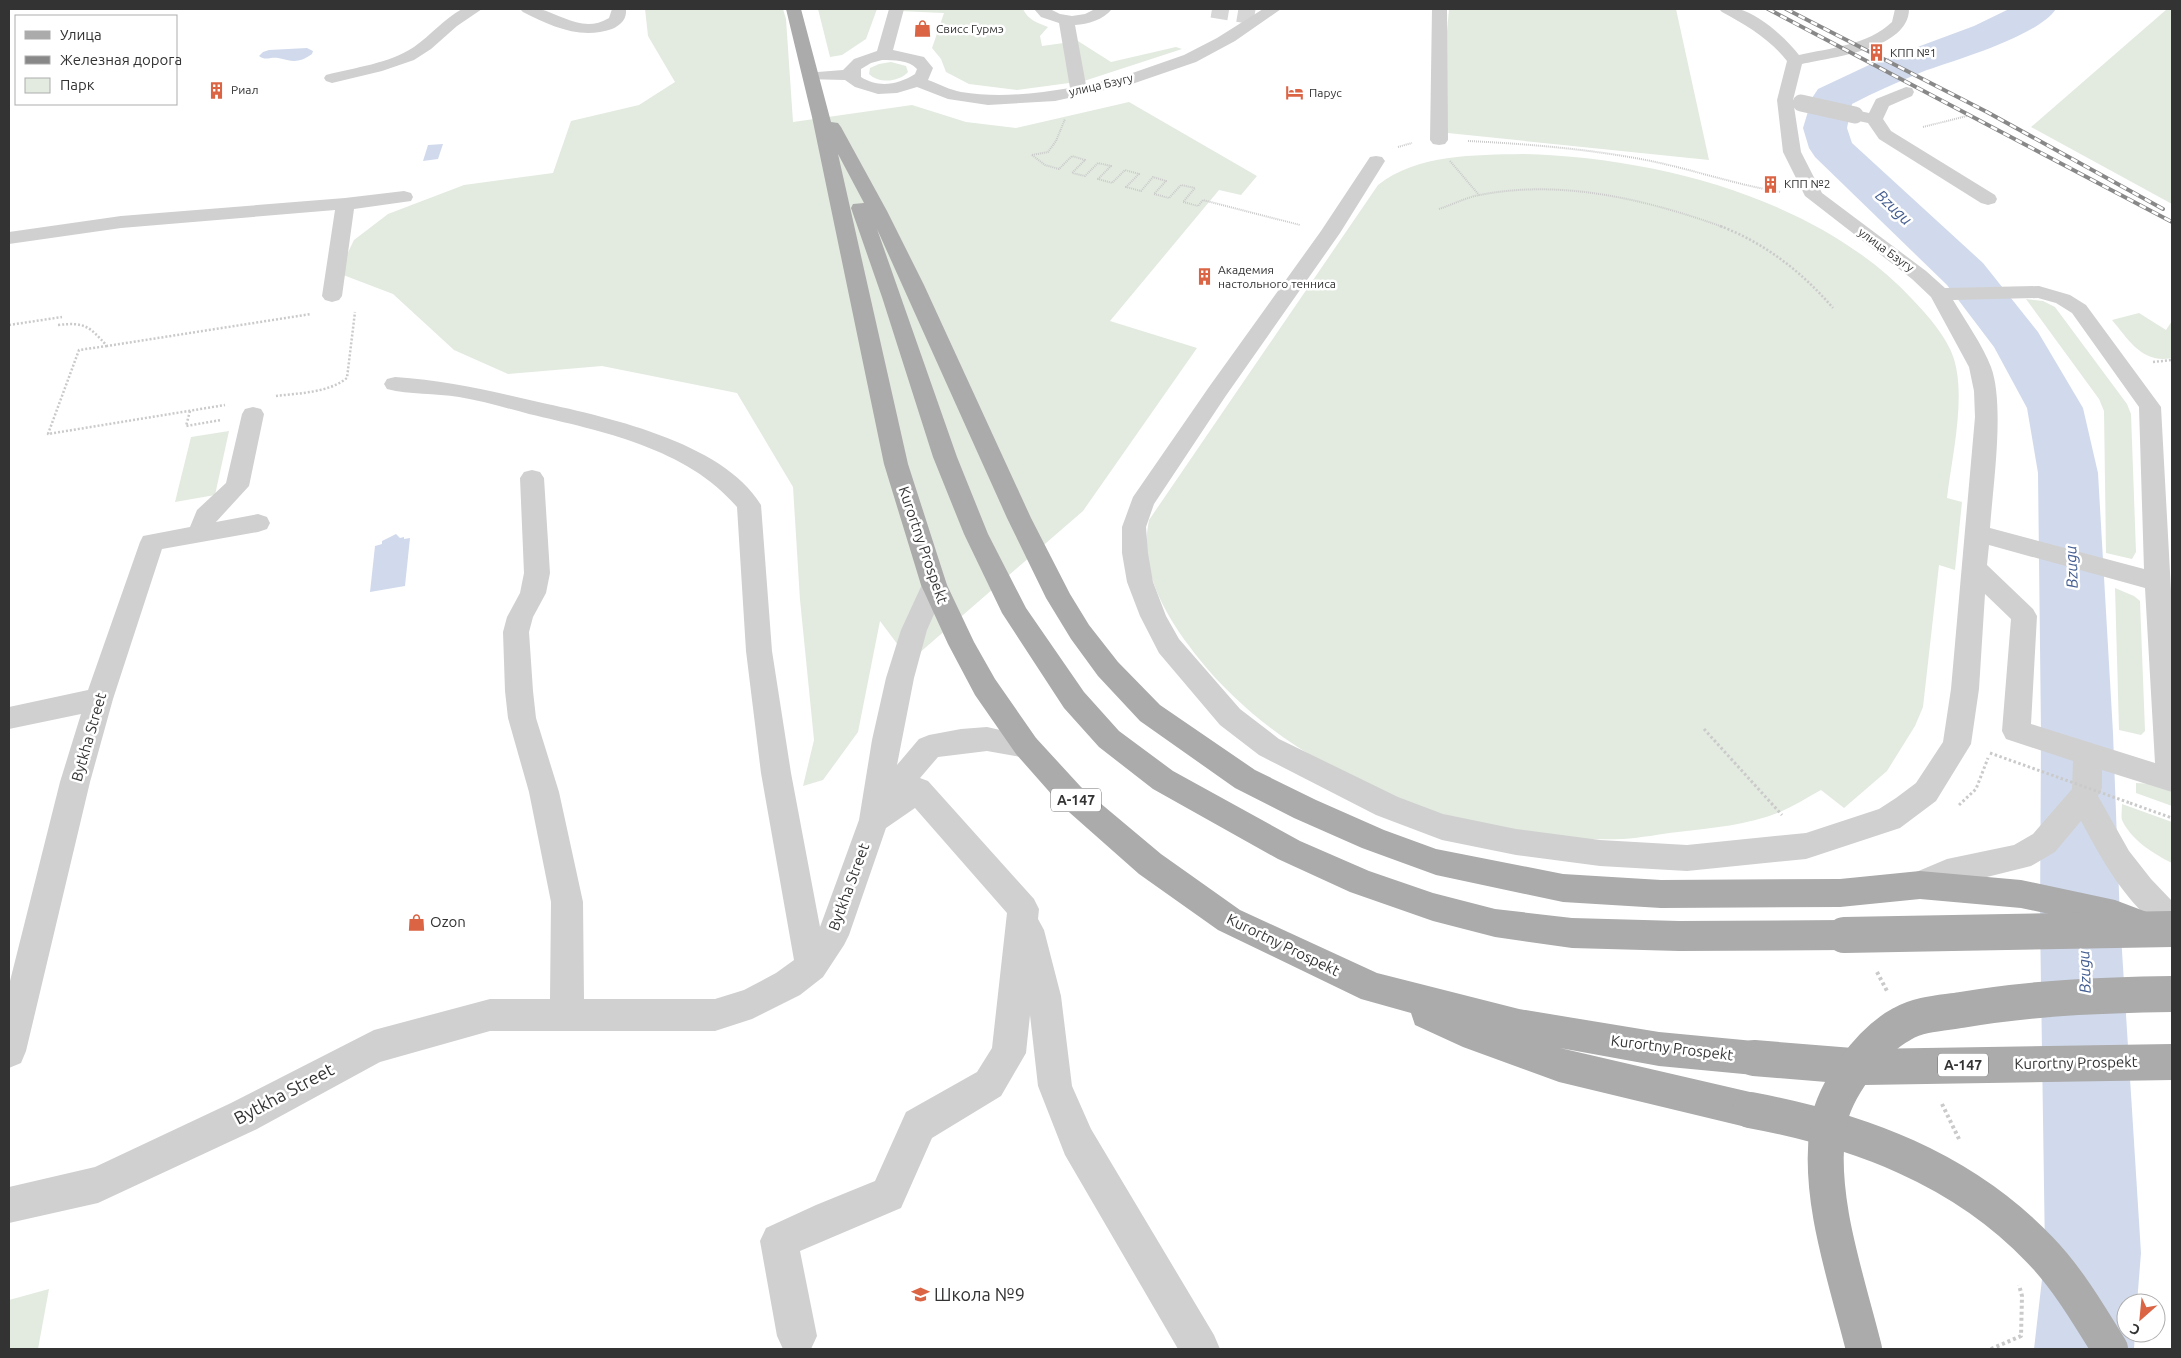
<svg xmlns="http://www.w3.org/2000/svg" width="2181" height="1358" font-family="Ubuntu,sans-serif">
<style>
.green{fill:#e3ebe0}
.water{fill:#d1daec}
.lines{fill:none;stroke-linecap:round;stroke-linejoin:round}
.river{fill:#d1daec;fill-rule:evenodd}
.minor-tunnel{stroke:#d6d6d6;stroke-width:17;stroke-dasharray:17 9;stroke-linecap:butt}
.path-far3{stroke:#cacaca;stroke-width:2;stroke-dasharray:1 1;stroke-linecap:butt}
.path-far2{stroke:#cacaca;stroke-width:2.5;stroke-dasharray:2 2;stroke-linecap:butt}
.path-far1{stroke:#cacaca;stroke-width:3;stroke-dasharray:2.5 2.5;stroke-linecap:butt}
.path{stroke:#cacaca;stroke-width:4;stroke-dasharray:3 3;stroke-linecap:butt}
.minor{fill:#d0d0d0;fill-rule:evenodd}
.major{fill:#ababab;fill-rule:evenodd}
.rail-casing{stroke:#888;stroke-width:4}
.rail{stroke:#fff;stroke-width:2.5;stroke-dasharray:7;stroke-linecap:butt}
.path-bridge{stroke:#cacaca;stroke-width:3;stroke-dasharray:2.5 2.5;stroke-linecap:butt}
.minor-bridge{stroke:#d0d0d0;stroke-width:17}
.major-bridge{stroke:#ababab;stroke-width:36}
.labels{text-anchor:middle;stroke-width:5;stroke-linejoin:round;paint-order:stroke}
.far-poi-label{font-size:12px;fill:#333;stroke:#fff;text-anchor:start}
.far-street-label{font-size:12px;fill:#333;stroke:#fff}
.shield{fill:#fff;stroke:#707070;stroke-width:1}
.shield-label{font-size:14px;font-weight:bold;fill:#333}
.street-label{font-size:15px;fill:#333;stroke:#fff}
.poi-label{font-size:15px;fill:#333;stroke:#fff;text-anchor:start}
.water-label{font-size:16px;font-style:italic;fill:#455e91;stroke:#fff}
.near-street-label{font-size:18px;fill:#333;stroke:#fff}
.near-poi-label{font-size:18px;fill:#333;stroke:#fff;text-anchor:start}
</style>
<rect width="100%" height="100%" fill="#fff"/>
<g class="green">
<path d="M 645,9 L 783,9 L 786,19 L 793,122 L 912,105 L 966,122 L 1016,128 L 1129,102 L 1257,176 L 1241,195 L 1219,190 L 1110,321 L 1197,348 L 1083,511 L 910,661 L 880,621 L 858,732 L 823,780 L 803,786 L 814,740 L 800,600 L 793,487 L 737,393 L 602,366 L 508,374 L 454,350 L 393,294 L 338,273 L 354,240 L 388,214 L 464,185 L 553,173 L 571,121 L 639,105 L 675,82 L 648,36 Z"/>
<path d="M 818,9 L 877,9 L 866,39 L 842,55 L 830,57 Z"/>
<path d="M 900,9 L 1023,9 C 1028,20 1038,23 1048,27 L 1040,36 L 1042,46 L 1078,41 L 1111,62 L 1176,47 L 1182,49 L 1084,81 L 1017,90 L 969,84 L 946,72 L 941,59 L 932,48 L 944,13 L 899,11 Z"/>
<path d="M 1449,9 L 1676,9 L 1709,160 L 1438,132 Z"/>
<path d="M 2167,9 L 2172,9 L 2172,204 L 2031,127 Z"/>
<path d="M 891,62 L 906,66 L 908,72 C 899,82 879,84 869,74 L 870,68 L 879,64 Z"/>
<path d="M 1523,154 C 1656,157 1820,199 1913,300 C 1929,317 1947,337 1954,359 C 1966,398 1952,456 1947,498 L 1962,502 L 1955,570 L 1939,565 L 1923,707 L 1915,726 L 1887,771 L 1844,808 L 1821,790 C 1808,797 1794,806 1780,812 C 1748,825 1712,828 1678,832 C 1660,834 1641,838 1623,839 C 1474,845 1295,778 1200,660 C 1168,620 1138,574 1149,520 L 1378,185 C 1417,154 1475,155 1523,154 Z"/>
<path d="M 2026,299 L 2043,301 L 2055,307 L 2127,404 L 2131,414 L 2136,552 L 2132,559 L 2106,553 L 2104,411 L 2099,399 Z"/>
<path d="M 2139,313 L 2166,330 L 2172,321 L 2172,358 C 2142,364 2129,340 2112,320 Z"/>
<path d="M 229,431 L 215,495 L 175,502 L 191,437 Z"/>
<path d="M 2115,588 L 2134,596 L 2140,601 L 2145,731 L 2141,735 L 2119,730 Z"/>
<path d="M 2160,781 L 2172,785 L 2172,806 L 2136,793 L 2136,783 L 2154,784 Z"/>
<path d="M 2122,804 L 2172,822 L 2172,863 C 2154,854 2131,840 2122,820 C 2121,816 2122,809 2122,804 Z"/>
<path d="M 49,1289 L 38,1349 L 9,1349 L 9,1300 Z"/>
</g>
<g class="water">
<path d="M 307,48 L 313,51 L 312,54 C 298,64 292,61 278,58 C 271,57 265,61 259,56 L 263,52 L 269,50 Z"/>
<path d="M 443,144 L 438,159 L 423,161 L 428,145 Z"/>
<path d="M 396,534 L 400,538 L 404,537 L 404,539 L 410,538 L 405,586 L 370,592 L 375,546 L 382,544 L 382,541 Z"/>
</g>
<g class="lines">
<path class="river" d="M 2009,9 L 2056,9 C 2037,37 1955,60 1922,72 C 1898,82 1875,92 1852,104 L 1847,128 L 1852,143 L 1983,263 L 2038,332 L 2083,408 L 2098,473 L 2113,733 L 2120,919 L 2141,1253 L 2137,1303 L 2126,1303 L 2126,1333 L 2135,1333 L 2134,1349 L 2034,1349 L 2045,1253 L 2040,919 L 2041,733 L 2038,473 L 2027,408 L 1994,347 L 1947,285 L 1815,157 L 1809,148 L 1803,128 L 1812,98 L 1818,89 L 1869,65 L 1974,26 Z"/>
<path class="minor-tunnel" d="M 1212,9 L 1260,17"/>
<g class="path-far3">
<path d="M 1923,127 L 1971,115"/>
<path d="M 1468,141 C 1529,144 1590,149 1651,161 C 1694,170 1737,185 1781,192"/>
<path d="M 1398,147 L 1412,143"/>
<path d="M 1032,155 L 1045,165 L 1059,169 L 1072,156 L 1085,160 L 1072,173 L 1085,176 L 1098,163 L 1111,166 L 1098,179 L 1112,183 L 1125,170 L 1139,174 L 1126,187 L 1141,191 L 1153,177 L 1166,181 L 1154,194 L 1169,198 L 1181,185 L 1195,188 L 1183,202 L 1198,206 L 1203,200 L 1300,225"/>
<path d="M 1032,155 L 1048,152 L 1056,141 L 1065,119"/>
<path d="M 1450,161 L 1479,195"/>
<path d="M 1439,209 C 1451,205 1463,199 1475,196 C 1558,178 1645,199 1723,227"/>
</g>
<g class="path-far2">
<path d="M 1720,226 C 1765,243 1802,272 1833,308"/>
<path d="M 9,325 L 62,317"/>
<path d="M 58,325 C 85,322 89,326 107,346 L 311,314"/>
<path d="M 107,346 L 79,350 L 48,434 L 225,405"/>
<path d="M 2153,362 L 2172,360"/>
<path d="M 276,396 C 299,393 328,393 347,378 L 355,312"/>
<path d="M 190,411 L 186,426 L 221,420"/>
</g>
<g class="path-far1">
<path d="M 1704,729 L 1782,815"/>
<path d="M 2130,803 L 2172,818"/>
<path d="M 1959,805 L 1976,789 L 1988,758"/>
</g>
<g class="path">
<path d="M 1877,972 L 1887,991"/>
<path d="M 1942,1104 L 1959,1139"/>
<path d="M 1991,1349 L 2021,1336 L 2022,1296 L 2019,1285"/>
</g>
<g class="minor">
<path d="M 462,9 L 482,9 L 457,26 L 431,49 L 414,60 L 382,71 L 332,83 L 326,81 L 324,78 L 326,75 C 356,67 388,64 414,47 C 431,35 444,19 462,9 Z"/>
<path d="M 520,9 C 526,9 535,8 540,9 C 564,16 584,33 609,18 L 612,9 L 626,9 C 627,19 621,25 612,29 C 580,40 551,26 523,12 Z"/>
<path d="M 889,9 L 904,9 L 893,50 L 924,57 L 933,68 L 928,80 C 939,84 950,90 961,92 C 997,98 1034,94 1070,88 L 1059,23 L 1041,17 L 1034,9 L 1050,9 L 1060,14 L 1072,16 L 1085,14 L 1095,9 L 1112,9 C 1103,20 1088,24 1075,25 L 1086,85 L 1121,77 L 1184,55 L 1217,38 L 1263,9 L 1281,9 L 1235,41 L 1196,62 L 1132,84 L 1055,101 L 988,105 L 948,99 L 917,87 L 897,93 L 878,94 L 855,87 L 845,80 L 805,79 L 803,76 L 805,73 L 843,70 L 854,59 L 877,51 ZM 882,60 C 894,60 909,60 917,69 L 915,74 C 898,85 878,88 861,77 L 861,69 L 871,63 Z"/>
<path d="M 1432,9 L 1447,9 L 1448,140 L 1445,144 L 1439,145 L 1433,144 L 1430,140 Z"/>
<path d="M 1719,9 C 1725,9 1734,7 1739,9 C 1760,15 1786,38 1799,55 C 1830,48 1868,45 1892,22 L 1895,9 L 1909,9 C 1909,49 1833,57 1802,64 L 1793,100 L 1801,152 L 1822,193 L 1926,271 L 1945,288 L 2039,286 L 2070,295 L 2086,305 L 2161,407 L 2172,609 L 2172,792 L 2102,770 L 2102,788 L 2098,796 L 2129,851 L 2151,879 L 2172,901 L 2172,936 C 2159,932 2152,923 2143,913 C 2115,884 2100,856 2081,821 L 2055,852 L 2031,866 L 1951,886 L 1920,899 L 1909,895 L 1904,885 L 1909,875 L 1947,859 L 2014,845 L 2033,834 L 2072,789 L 2073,761 L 2006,739 L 2002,731 L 2011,619 L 1985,594 L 1979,689 L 1971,744 L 1936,801 L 1900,828 L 1806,859 L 1687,871 L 1600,866 L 1516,855 L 1442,840 L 1376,815 L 1259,755 L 1220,725 L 1159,653 L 1140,616 L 1127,582 L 1122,553 L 1122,527 L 1133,497 L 1209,387 L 1321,231 L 1370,157 L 1376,156 L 1382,157 L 1385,161 L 1340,233 L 1225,397 L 1154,504 L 1146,527 L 1148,553 L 1153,582 L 1166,616 L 1179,639 L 1240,709 L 1279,739 L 1398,797 L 1443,814 L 1516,829 L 1600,840 L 1687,845 L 1806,833 L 1879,809 L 1896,798 L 1916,783 L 1943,742 L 1951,689 L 1975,417 L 1974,391 L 1969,367 L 1931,297 L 1912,279 L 1805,196 L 1783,152 L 1777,100 L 1787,61 C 1770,39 1746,25 1722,12 ZM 2038,298 L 2056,303 L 2072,313 L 2139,407 L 2144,569 L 1990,528 C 1993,485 2005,405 1991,367 C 1983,346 1965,320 1953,300 ZM 1989,545 L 2145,588 L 2155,763 L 2031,724 L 2037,616 L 2033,609 L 1987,565 Z"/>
<path d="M 1906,87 L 1912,88 L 1914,92 L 1912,96 L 1889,106 L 1883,119 L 1891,131 L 1995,195 L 1997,199 L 1995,203 L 1988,205 L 1981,203 L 1879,139 L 1868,123 L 1849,119 L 1846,115 L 1849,111 L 1855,110 L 1869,113 L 1876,99 Z"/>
<path d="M 404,191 L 411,193 L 413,197 L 411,201 L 354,209 L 342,296 L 339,300 L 332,302 L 325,300 L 322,296 L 335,210 L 121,228 L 9,244 L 9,232 L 121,216 L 345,198 Z"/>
<path d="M 395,377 C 444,380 487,390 534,401 C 602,416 723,441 761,505 L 772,651 L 791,773 L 820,927 L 859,820 L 872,740 L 886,678 L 901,630 L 925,578 L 934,576 L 943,578 L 947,585 L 927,630 L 914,678 L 897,765 L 919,739 L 929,735 L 961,729 L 987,727 L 1036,738 L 1040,746 L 1036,754 L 1026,758 L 987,751 L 938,757 L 920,778 L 928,781 L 1034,899 L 1039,909 L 1038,919 L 1044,930 L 1061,996 L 1072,1086 L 1091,1129 L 1214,1335 L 1220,1349 L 1178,1349 L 1065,1155 L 1038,1086 L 1030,1015 L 1026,1053 L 1001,1096 L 932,1138 L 901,1208 L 800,1251 L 817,1336 L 811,1349 L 783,1349 L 777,1336 L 760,1241 L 766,1228 L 816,1205 L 875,1181 L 906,1112 L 977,1072 L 992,1048 L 1007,913 L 915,808 L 886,828 L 849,935 L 844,945 L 823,977 L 800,995 L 752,1019 L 715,1031 L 490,1031 L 380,1062 L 257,1129 L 98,1203 L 9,1223 L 9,1187 L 95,1167 L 231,1103 L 374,1030 L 490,999 L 550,999 L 551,902 L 529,792 L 508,718 L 505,691 L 503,632 L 507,617 L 520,593 L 524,573 L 520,478 L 524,472 L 532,470 L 540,472 L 544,478 L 550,573 L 546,593 L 533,617 L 529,632 L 533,691 L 536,718 L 559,792 L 583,902 L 584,999 L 715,999 L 744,990 L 776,973 L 794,960 L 761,773 L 746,651 L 737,507 C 687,448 601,431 529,414 C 506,408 483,401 459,397 C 435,393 410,395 387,389 L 384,384 L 387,379 Z"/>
<path d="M 253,407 L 261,409 L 264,414 L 249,486 L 216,522 L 258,514 L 267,517 L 270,523 L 267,529 L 258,532 L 162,549 L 113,699 L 90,782 L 26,1051 L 21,1063 L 9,1068 L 9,985 L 60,782 L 81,714 L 9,729 L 9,707 L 88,690 L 140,542 L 143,536 L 190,527 L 197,510 L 226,483 L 242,414 L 245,409 Z"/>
</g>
<path class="major" d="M 786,9 L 801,9 L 831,122 L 838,123 L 841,127 L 887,211 L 924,285 L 1031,518 L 1070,594 L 1089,625 L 1118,662 L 1160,705 L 1255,770 L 1316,800 L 1384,830 L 1436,849 L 1563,874 L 1661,880 L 1840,879 L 1920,871 L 2021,880 L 2115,900 L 2152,914 L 2157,924 L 2152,934 L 2141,938 L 2114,928 L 2021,908 L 1920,899 L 1840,907 L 1661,908 L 1563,902 L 1436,875 L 1362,848 L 1294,818 L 1235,788 L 1140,721 L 1098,676 L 1071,639 L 1046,598 L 1007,518 L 877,229 L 957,457 L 988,534 L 1026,608 L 1084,692 L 1119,731 L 1173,771 L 1300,841 L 1369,871 L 1433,893 L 1495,909 L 1572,918 L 1679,921 L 1844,920 L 1855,925 L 1860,935 L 1855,945 L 1844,950 L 1679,951 L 1572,948 L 1495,937 L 1433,921 L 1350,892 L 1278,859 L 1153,789 L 1099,747 L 1064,708 L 1002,613 L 964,534 L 933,457 L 882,297 L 851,208 L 853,204 L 864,203 L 838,154 L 908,464 L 947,585 L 974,642 L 995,679 L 1036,738 L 1081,787 L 1161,854 L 1240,910 L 1377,973 L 1519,1009 L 1659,1032 L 1754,1041 L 1766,1046 L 1771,1058 L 1766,1070 L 1754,1075 L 1659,1066 L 1560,1048 L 1750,1092 L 1763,1097 L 1768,1110 L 1763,1123 L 1750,1128 L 1559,1082 L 1463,1047 L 1415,1025 L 1411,1013 L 1361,999 L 1218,930 L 1139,874 L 1061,805 L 1016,754 L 975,695 L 948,644 L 921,585 L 884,464 L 812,117 Z"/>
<defs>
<g id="rail">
<path d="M 1768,9 L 2172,222"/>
<path d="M 1786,9 L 1987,112 L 2163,209"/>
</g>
</defs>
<use href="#rail" class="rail-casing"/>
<use href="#rail" class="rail"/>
<path class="path-bridge" d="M 1990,753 L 2130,803"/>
<path class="minor-bridge" d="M 1801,103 L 1855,115"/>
<g class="major-bridge">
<path d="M 1844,935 L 2172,929"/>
<path d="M 1754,1058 L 1864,1067 L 2172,1062"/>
<path d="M 1750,1110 C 1858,1130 1962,1168 2040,1250 C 2068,1279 2089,1315 2110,1349"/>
<path d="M 1864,1349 C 1847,1280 1817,1198 1828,1126 C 1834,1090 1870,1041 1902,1024 C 1919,1014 1941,1013 1961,1010 C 2031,998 2101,995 2172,994"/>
</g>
</g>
<defs>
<symbol id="shop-bare" viewBox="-9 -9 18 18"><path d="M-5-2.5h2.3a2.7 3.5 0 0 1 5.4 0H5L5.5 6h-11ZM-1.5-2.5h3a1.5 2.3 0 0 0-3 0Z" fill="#db6444" stroke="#fff" stroke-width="2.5" paint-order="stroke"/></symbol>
<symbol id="building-bare" viewBox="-9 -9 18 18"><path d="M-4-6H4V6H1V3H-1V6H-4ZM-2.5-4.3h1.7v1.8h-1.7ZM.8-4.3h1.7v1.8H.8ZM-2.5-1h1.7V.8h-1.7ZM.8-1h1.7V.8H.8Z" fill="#db6444" stroke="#fff" stroke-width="2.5" paint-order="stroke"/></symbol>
<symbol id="hotel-bare" viewBox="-9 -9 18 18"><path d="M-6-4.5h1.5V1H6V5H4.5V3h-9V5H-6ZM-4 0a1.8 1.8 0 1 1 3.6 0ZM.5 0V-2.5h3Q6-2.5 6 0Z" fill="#db6444" stroke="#fff" stroke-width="2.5" paint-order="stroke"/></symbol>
<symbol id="school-bare" viewBox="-9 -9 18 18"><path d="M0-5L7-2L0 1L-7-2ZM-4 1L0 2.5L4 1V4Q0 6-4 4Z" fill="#db6444" stroke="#fff" stroke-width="2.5" paint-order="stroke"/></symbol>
</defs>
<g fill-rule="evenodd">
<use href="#shop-bare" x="910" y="16" width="25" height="25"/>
<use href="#building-bare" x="1864" y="40" width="25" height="25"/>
<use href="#building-bare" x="204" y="78" width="25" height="25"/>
<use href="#hotel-bare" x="1282" y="80" width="25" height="25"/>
<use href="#building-bare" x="1758" y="172" width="25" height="25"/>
<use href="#building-bare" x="1192" y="264" width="25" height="25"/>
<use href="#shop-bare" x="404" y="910" width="25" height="25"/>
<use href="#school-bare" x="908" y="1282" width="25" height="25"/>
</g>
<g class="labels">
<g class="far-poi-label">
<text x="936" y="33">Свисс Гурмэ</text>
<text x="1890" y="57">КПП №1</text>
<text x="231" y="94">Риал</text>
<text x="1309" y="97">Парус</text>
<text x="1784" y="188">КПП №2</text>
<text x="1218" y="274">Академия<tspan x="1218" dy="14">настольного тенниса</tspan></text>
</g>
<g class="far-street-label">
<text transform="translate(1101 85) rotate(-13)" y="4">улица Бзугу</text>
<text transform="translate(1886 250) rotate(36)" y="4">улица Бзугу</text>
</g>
<g class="shield">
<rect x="1051" y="788.5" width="50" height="23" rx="4"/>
<rect x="1938" y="1053.5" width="50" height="23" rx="4"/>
</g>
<g class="shield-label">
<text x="1076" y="805">А-147</text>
<text x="1963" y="1070">А-147</text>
</g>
<g class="street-label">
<text transform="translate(923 545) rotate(71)" y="5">Kurortny Prospekt</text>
<text transform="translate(89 737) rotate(-74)" y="5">Bytkha Street</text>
<text transform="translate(849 887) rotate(-70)" y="5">Bytkha Street</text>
<text transform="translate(1283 945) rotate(26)" y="5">Kurortny Prospekt</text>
<text transform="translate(1672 1048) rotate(7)" y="5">Kurortny Prospekt</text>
<text transform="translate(2076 1063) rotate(-1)" y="5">Kurortny Prospekt</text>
</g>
<g class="poi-label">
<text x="430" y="927">Ozon</text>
</g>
<g class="water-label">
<text transform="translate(1894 207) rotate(43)" y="6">Bzugu</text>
<text transform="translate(2071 567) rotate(-92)" y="6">Bzugu</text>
<text transform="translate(2084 972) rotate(-92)" y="6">Bzugu</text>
</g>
<g class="near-street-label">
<text transform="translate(284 1094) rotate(-28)" y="6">Bytkha Street</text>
</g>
<g class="near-poi-label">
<text x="934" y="1301">Школа №9</text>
</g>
</g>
<rect width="2181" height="1358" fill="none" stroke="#333333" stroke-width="20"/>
<rect x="15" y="15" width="162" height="90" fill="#ffffff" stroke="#adadad"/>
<rect x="25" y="31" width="25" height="8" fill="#ababab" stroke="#adadad"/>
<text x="60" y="40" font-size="15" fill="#333333">Улица</text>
<rect x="25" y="56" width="25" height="8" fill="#888888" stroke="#adadad"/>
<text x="60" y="65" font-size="15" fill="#333333">Железная дорога</text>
<rect x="25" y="78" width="25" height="15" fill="#e3ebe0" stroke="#adadad"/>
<text x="60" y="90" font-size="15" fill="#333333">Парк</text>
<g transform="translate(2141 1318) rotate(207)"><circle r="24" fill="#ffffff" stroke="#adadad"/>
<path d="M0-4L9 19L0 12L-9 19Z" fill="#db6444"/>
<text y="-8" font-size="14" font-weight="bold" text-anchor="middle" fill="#333333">С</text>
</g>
</svg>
